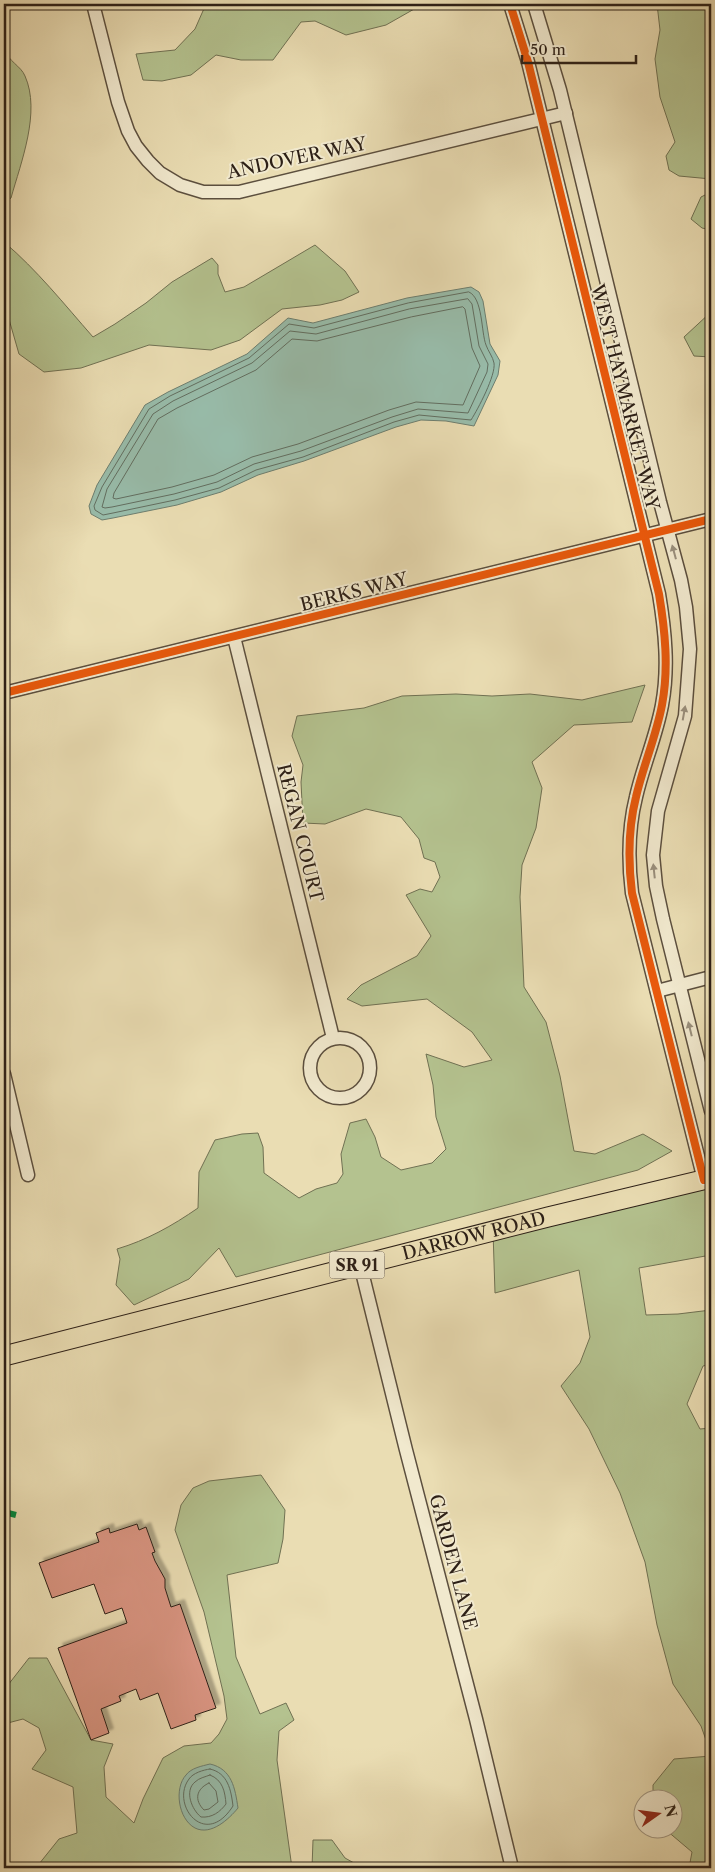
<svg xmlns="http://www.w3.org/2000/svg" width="715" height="1872" font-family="'Libre Caslon Text',serif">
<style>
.green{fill:#b4c28f;stroke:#707153}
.water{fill:#98bcaa;stroke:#6d7e6f}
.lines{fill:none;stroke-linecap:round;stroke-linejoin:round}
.shore{stroke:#626e60;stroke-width:1}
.building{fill:#d99481;stroke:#2d2017;filter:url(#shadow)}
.street-casing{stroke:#5c4f3e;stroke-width:15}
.primary-casing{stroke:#2d2017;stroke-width:21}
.street{stroke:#f1e9ce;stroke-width:12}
.primary{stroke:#eaddb3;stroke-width:19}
.quiet{stroke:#00873e;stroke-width:6;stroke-dasharray:12 6;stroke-linecap:butt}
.cycleway-casing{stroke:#f1e9ce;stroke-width:11}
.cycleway{stroke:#e8590c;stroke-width:8}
.oneway{fill:#998f7c}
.labels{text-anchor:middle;stroke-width:4;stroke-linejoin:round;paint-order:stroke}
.shield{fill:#f1e9ce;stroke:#685c4e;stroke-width:1}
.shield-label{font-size:16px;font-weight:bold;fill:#2d2017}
.street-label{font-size:18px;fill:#2d2017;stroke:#f1e9ce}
</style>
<defs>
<filter id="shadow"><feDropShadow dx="4.5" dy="-4.5" stdDeviation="1" flood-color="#0004"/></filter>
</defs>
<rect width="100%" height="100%" fill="#eaddb3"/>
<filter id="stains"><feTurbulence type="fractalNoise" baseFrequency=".004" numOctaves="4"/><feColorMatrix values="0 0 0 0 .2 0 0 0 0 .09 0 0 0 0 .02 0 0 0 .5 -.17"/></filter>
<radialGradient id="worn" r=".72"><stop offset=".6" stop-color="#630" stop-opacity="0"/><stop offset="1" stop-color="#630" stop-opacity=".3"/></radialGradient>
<g class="green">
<path d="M 206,4 L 423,4 L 386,25 L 346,35 L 315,21 L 301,22 L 273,60 L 241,60 L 216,55 L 191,75 L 162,81 L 143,80 L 136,54 L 175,50 L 195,29 Z"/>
<path d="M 657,4 L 711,4 L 711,179 L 679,176 L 669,170 L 666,156 L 675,142 L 660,97 L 655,59 L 660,30 Z"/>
<path d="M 4,49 C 8,61 21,66 25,76 C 41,112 21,162 11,198 L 4,203 Z"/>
<path d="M 711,192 L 711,230 L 702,228 L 691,219 L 701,197 Z"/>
<path d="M 4,242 C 37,270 64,304 93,337 L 115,324 L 146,303 L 172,282 L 212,258 L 218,265 L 218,274 L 225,292 L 244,287 L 315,245 L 345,271 L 359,292 L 342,300 L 320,305 L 282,309 L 240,340 L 211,350 L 149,345 L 81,368 L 44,372 L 19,354 L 4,302 Z"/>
<path d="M 711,312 L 711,357 L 694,356 L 684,337 Z"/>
<path d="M 645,685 L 632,722 L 574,725 L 532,762 L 542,788 L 536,828 L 522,865 L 520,897 L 524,987 L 546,1022 L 560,1076 L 574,1151 L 595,1154 L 643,1134 L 672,1151 L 638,1170 L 236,1277 L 219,1248 L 189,1279 L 134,1305 L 116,1285 L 120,1259 L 117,1249 C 147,1240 172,1226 198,1208 L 199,1172 L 215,1140 L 242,1134 L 258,1133 L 263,1147 L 264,1173 L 299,1198 L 316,1189 L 337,1183 L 343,1174 L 341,1154 L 350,1123 L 366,1119 L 375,1137 L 381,1157 L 401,1170 L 432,1163 L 446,1149 L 436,1117 L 433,1085 L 426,1054 L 464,1067 L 492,1060 L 472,1032 L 427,999 L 362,1006 L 347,999 L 361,985 L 417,956 L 431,936 L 406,895 L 420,889 L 432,892 L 440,877 L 435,862 L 424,858 L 419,839 L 401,817 L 366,809 L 325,824 L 303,823 L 301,782 L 303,765 L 292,736 L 297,716 L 364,708 L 402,696 L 456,694 L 492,696 L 530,694 L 582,700 Z"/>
<path d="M 711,1178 L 711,1255 L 639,1268 L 646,1315 L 678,1314 L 711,1310 L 711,1364 L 703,1366 L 687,1404 L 700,1429 L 711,1428 L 711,1497 L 706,1505 L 711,1525 L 711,1754 L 701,1726 L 673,1684 L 657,1625 L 645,1562 L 620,1493 L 589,1429 L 561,1386 L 580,1363 L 590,1337 L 579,1270 L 495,1293 L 493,1231 Z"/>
<path d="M 261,1475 L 285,1510 L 283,1539 L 278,1563 L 227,1575 L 236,1657 L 260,1714 L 286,1703 L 294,1720 L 279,1731 L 277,1760 L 292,1868 L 41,1868 L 39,1864 L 59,1839 L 77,1833 L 73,1787 L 32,1769 L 46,1750 L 39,1728 L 23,1719 L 4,1724 L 4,1688 L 8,1685 L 29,1658 L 47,1658 L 91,1740 L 113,1744 L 104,1767 L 106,1797 L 134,1823 L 143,1799 L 163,1758 L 184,1746 L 211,1743 L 219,1734 L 227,1719 L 224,1696 L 204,1612 L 175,1530 L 181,1505 L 193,1488 L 209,1481 Z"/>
<path d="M 711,1756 L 711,1868 L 689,1868 L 692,1852 L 666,1830 L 672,1830 L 672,1800 L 653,1799 L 653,1785 L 674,1759 Z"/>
<path d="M 313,1840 L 332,1840 L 345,1858 L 363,1868 L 312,1868 Z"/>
</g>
<g class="water">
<path d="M 471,287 L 479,292 L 483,301 L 490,344 L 500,361 L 498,375 L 474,426 L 446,421 L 421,420 L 396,427 L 304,461 L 258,475 L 221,492 L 177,505 L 113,518 L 102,520 L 91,514 L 89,506 L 97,485 L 145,405 L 168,392 L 247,354 L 288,318 L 313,323 L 407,298 Z"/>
<path d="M 210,1764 C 232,1769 235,1788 238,1808 C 229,1819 211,1836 195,1828 C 178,1819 174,1788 186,1775 C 191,1768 202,1766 210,1764 Z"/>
</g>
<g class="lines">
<g class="shore">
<path d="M 469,292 C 483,298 481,332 486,345 C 488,351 493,357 494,363 C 496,375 478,409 471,420 L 419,415 L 394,422 L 303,457 L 256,470 L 219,488 L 175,500 L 113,513 L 103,515 L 95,510 L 94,506 L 102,487 L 149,409 L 170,396 L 249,358 L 289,324 L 314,328 L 408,303 Z"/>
<path d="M 468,299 L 472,304 L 479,346 L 488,364 L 487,372 L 468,413 L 418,409 L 392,417 L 301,451 L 254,464 L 217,482 L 174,494 L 112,507 L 105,508 L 102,507 L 107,489 L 153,414 L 173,401 L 252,363 L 290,331 L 316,334 L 409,309 Z"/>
<path d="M 463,307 L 465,309 L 472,348 L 480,366 L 463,405 L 416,402 L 389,410 L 298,444 L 252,457 L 214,475 L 172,487 L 116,499 L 113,498 L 114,493 L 158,419 L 177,408 L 256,370 L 292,339 L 317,341 L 411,317 Z"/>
<path d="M 210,1769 C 228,1773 231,1790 233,1806 C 205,1850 170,1804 189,1779 C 193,1773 203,1770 210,1769 Z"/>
<path d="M 210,1775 C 223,1780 225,1792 226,1804 C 220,1812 212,1818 201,1817 C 192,1810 184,1791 195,1782 C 199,1778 205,1777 210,1775 Z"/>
<path d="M 209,1783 L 216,1791 L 218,1802 L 209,1809 L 204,1810 C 194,1800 196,1789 209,1783 Z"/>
</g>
</g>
<path class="building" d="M 137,1524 L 139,1530 L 146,1527 L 155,1552 L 152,1553 L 155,1561 L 165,1579 L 165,1588 L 171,1607 L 180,1604 L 216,1708 L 195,1715 L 196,1720 L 171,1729 L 158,1693 L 140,1700 L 136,1689 L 119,1696 L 121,1701 L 101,1709 L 109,1733 L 91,1740 L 58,1648 L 127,1623 L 122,1608 L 105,1614 L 94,1584 L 52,1598 L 39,1563 L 99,1542 L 96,1533 L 109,1528 L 110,1533 Z"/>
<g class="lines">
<defs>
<g id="street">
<path d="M 93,4 L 118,102 L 128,131 L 136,146 L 148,161 L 160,173 L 180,185 L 203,192 L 239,192 L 566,113"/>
<path d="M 510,4 L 528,62 L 659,594 C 665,630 669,668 662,705 C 656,737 643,766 636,797 C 628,829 628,861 632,893 L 704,1180"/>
<path d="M 534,4 L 560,90 L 660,502 L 681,580 L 686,607 L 690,649 L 685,716 L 658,811 L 653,855 L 656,886 L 663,919 L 711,1111"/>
<path d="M 234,637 L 333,1038"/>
<path d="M 4,693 L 711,519"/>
<path d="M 657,991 L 711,977"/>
<circle cx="340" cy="1068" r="30"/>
<path d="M 4,1074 L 28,1175"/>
<path d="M 360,1264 L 406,1450 L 476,1719 L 512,1868"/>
</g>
<g id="primary">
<path id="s1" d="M 4,1356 L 548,1217 L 711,1178"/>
</g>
</defs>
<use href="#street" class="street-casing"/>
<use href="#primary" class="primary-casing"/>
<use href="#street" class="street"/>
<use href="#primary" class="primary"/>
<path class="quiet" d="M 8,1513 L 16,1515"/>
<defs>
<g id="cycleway">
<path d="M 510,4 L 528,62 L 659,594 C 665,630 669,668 662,705 C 656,737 643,766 636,797 C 628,829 628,861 632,893 L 704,1180"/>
<path d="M 4,693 L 711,519"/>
</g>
</defs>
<use href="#cycleway" class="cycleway-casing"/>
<use href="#cycleway" class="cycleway"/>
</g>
<defs><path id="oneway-solid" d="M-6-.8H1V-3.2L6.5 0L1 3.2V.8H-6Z" transform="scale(1.25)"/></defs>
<g class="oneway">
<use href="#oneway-solid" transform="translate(674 552) rotate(-105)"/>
<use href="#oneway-solid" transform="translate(684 713) rotate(-80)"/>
<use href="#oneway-solid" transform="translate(654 871) rotate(-96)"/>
<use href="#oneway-solid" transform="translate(690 1029) rotate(-104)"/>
</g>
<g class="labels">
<rect class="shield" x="329.5" y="1251.5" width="55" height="27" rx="4"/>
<g class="shield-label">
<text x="357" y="1271">SR 91</text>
</g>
<g class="street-label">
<text transform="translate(297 158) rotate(-12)" y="6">ANDOVER WAY</text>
<text transform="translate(625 397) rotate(76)" y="6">WEST HAYMARKET WAY</text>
<text transform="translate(354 592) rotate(-14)" y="6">BERKS WAY</text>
<text transform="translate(300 833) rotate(76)" y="6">REGAN COURT</text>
<text dy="6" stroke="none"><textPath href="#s1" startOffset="485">DARROW ROAD</textPath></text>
<text transform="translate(453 1562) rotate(75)" y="6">GARDEN LANE</text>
</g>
</g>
<rect width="715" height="1872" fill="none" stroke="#eaddb3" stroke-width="20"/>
<rect x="5" y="5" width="705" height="1862" fill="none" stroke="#2d2017" stroke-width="2.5"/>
<rect x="10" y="10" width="695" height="1852" fill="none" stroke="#2d2017"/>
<g transform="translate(658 1814) rotate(76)"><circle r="24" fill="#f1e9ce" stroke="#a39985"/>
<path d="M0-4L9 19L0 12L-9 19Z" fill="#8f2418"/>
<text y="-8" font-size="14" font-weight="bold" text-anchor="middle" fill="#2d2017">N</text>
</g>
<path d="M522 55v8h114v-8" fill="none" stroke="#2d2017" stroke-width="2.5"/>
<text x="530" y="55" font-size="15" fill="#2d2017" stroke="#f1e9ce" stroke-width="4" paint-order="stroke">50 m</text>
<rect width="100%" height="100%" filter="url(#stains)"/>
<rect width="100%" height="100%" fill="url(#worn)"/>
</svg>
